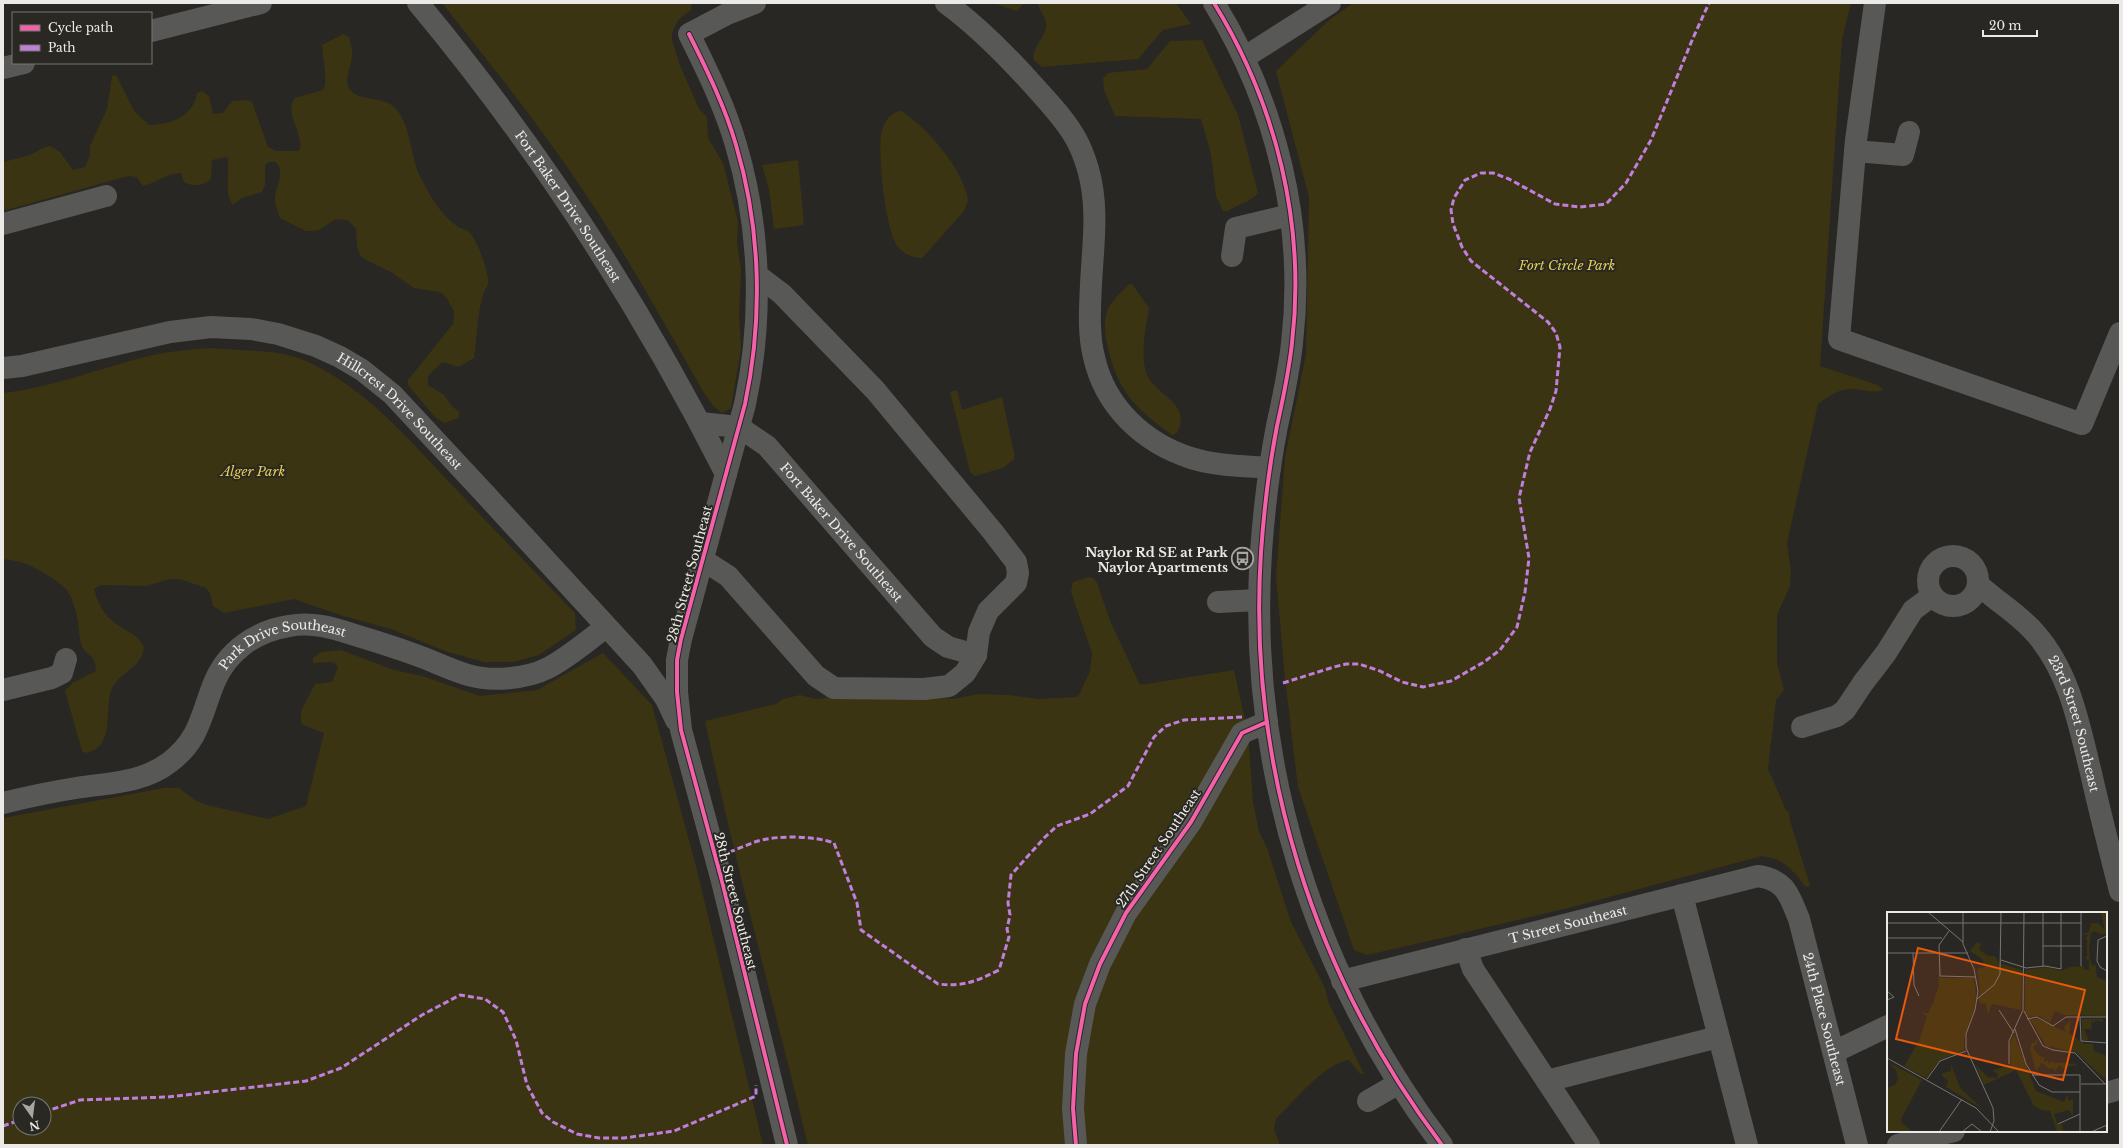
<svg xmlns="http://www.w3.org/2000/svg" width="2123" height="1148" font-family="'Libre Baskerville',serif">
<style>
.green{fill:#3a3412;fill-rule:evenodd}
.lines{fill:none;stroke-linecap:round;stroke-linejoin:round}
.minor{stroke:#585857;stroke-width:22}
.quiet{stroke:#c07fdc;stroke-width:3;stroke-dasharray:6 3;stroke-linecap:butt}
.cycleway-casing{stroke:#292823;stroke-width:6}
.cycleway{stroke:#f560ab;stroke-width:4}
.labels{text-anchor:middle;stroke-width:4;stroke-linejoin:round;paint-order:stroke}
.street-label{font-size:13px;fill:#ebeae7;stroke:#292823}
.park-label{font-size:13px;font-style:italic;fill:#e4cf54;stroke:#292823}
.poi-label{font-size:13px;font-weight:bold;fill:#ebeae7;stroke:#292823;text-anchor:end}
.inset-road{fill:none;stroke:#767572;stroke-width:1}
.view{fill:#e8590c;fill-opacity:0.15;stroke:#e8590c;stroke-width:2}
.inset-edge{fill:none;stroke:#ebeae7;stroke-width:2}
</style>
<rect width="100%" height="100%" fill="#282724"/>
<g class="green">
<path d="M 442,3 L 692,3 L 691,10 L 678,20 L 672,33 L 672,40 L 680,65 L 699,109 L 707,117 L 708,138 L 723,163 L 738,222 L 737,243 L 741,270 L 739,315 L 741,348 L 731,408 L 722,413 L 715,408 L 704,393 C 663,321 623,248 576,180 C 534,118 488,61 442,3 Z"/>
<path d="M 993,3 L 1024,3 L 1017,11 Z"/>
<path d="M 1037,3 L 1176,3 L 1191,24 L 1163,30 L 1138,59 L 1042,67 L 1034,60 C 1032,46 1044,40 1046,27 C 1047,19 1040,10 1037,3 Z"/>
<path d="M 1353,3 L 1851,3 L 1842,39 L 1820,366 L 1878,385 L 1883,390 C 1873,394 1863,389 1852,389 C 1839,388 1828,397 1818,404 L 1787,543 L 1791,572 L 1790,586 L 1777,615 L 1777,663 L 1784,690 L 1776,700 L 1768,769 L 1786,810 L 1789,812 L 1790,821 L 1810,885 L 1808,887 L 1805,886 C 1792,870 1785,859 1762,856 L 1572,907 L 1446,937 L 1367,955 L 1354,950 L 1298,787 L 1285,679 L 1276,577 L 1285,458 L 1306,354 L 1309,197 L 1276,71 L 1328,21 Z"/>
<path d="M 343,34 L 349,37 C 350,43 353,49 352,55 C 352,65 344,78 349,88 C 358,103 384,95 395,108 C 413,128 409,156 421,178 C 430,196 440,214 457,226 C 461,229 465,229 468,231 C 476,236 490,274 488,284 C 487,288 484,291 483,295 C 477,315 477,338 474,358 L 459,367 L 442,362 L 428,376 L 428,385 L 444,395 L 451,405 L 459,412 L 459,418 L 444,423 L 435,417 L 408,385 L 408,380 L 453,324 L 454,311 L 446,297 L 440,292 L 414,288 L 391,272 L 364,259 L 360,255 L 357,247 L 356,229 L 349,221 L 341,219 L 334,220 L 319,230 L 312,231 L 306,231 L 280,218 C 278,212 275,205 275,199 C 275,187 286,173 276,162 L 269,162 L 265,165 L 265,185 L 262,192 L 242,198 L 233,205 C 223,192 231,172 227,157 L 212,160 L 211,179 C 204,186 192,187 184,182 L 181,173 C 166,173 157,183 143,186 L 137,177 L 128,176 L 3,211 L 3,162 L 30,155 L 45,147 L 50,146 L 60,152 L 73,170 L 85,167 L 90,155 L 90,146 L 107,109 L 112,76 L 116,75 L 134,111 L 149,125 C 170,125 194,116 197,93 L 202,91 L 209,96 L 213,114 L 223,113 L 232,101 L 245,100 L 252,102 L 268,147 L 276,151 L 299,151 C 306,136 283,114 295,98 L 323,90 C 329,82 322,56 322,45 Z"/>
<path d="M 1202,40 L 1238,115 L 1258,193 C 1250,203 1237,204 1228,211 L 1223,211 L 1216,196 L 1211,154 L 1201,119 L 1115,116 L 1104,90 L 1103,78 L 1108,73 L 1147,69 L 1170,41 Z"/>
<path d="M 901,111 C 927,127 963,169 968,200 L 964,211 L 922,258 C 913,258 904,254 898,247 C 885,231 878,155 881,135 C 883,124 889,112 901,111 Z"/>
<path d="M 798,160 L 804,225 L 774,229 L 769,189 L 762,165 Z"/>
<path d="M 1132,284 L 1149,308 C 1146,327 1141,349 1145,369 C 1151,396 1194,401 1177,433 L 1172,435 C 1135,408 1117,391 1107,344 C 1105,332 1103,321 1108,309 C 1112,300 1122,292 1128,285 Z"/>
<path d="M 213,348 C 245,352 276,348 306,361 C 366,388 408,439 453,486 C 493,529 534,571 575,613 L 576,630 L 539,655 L 514,662 L 484,662 L 445,651 L 391,629 L 343,616 L 294,599 L 224,613 L 213,606 L 210,593 L 206,588 L 180,579 L 170,579 L 146,586 L 101,585 L 94,589 C 97,602 104,615 115,623 C 126,631 138,634 144,647 C 142,671 115,671 110,695 C 105,716 114,747 86,753 L 82,751 L 65,691 L 72,683 L 96,671 C 95,651 87,658 82,646 C 78,635 79,623 76,612 C 74,605 71,595 66,589 C 60,581 31,565 21,562 C 16,561 9,560 3,559 L 3,393 C 55,387 102,367 153,355 C 173,351 193,349 213,348 Z"/>
<path d="M 957,390 L 962,410 L 1002,397 L 1014,453 L 1014,459 L 1003,468 L 975,476 L 970,472 L 950,392 Z"/>
<path d="M 1089,577 L 1093,578 L 1097,583 L 1111,623 L 1140,685 L 1234,670 L 1248,734 L 1253,802 L 1259,832 L 1267,848 L 1291,922 L 1325,988 L 1329,1004 L 1364,1074 L 1360,1074 L 1349,1060 C 1326,1062 1293,1102 1276,1119 L 1274,1129 L 1280,1145 L 808,1145 C 774,1004 735,864 705,721 L 776,704 L 783,699 L 800,695 L 815,699 L 843,696 L 928,697 L 952,699 L 979,694 L 1008,695 L 1039,699 L 1077,697 L 1080,693 L 1090,671 L 1092,653 L 1071,592 L 1073,582 Z"/>
<path d="M 341,650 L 394,670 L 422,676 L 480,696 L 537,690 L 603,653 L 652,705 L 696,866 L 763,1145 L 3,1145 L 3,818 L 164,788 L 179,788 L 195,800 L 207,805 L 268,819 L 306,806 L 324,733 L 303,725 L 301,722 L 301,711 L 315,684 L 332,682 L 338,667 L 335,663 L 329,662 L 313,663 L 313,658 L 321,652 ZM 20,1104 L 44,1104 L 44,1128 L 20,1128 Z"/>
</g>
<g class="lines">
<g class="minor">
<path id="s1" d="M 418,3 C 539,148 641,306 726,474"/>
<path d="M 755,3 L 727,14 L 689,34 C 707,70 725,107 736,145 C 761,229 763,319 745,404 L 681,639 L 677,660 L 677,692 L 681,730 L 722,881 L 787,1145"/>
<path d="M 946,3 C 979,27 1008,57 1034,86 C 1049,103 1065,119 1076,139 C 1081,148 1085,159 1088,169 C 1099,207 1093,245 1091,284 C 1090,308 1088,333 1094,357 C 1105,407 1144,443 1191,458 C 1216,466 1245,466 1270,468"/>
<path d="M 1214,3 C 1276,104 1306,224 1292,343 C 1289,371 1283,399 1277,426 C 1269,467 1264,510 1261,552 C 1247,764 1314,976 1442,1145"/>
<path d="M 1875,3 L 1856,140 L 1839,339 L 2082,424 L 2120,333"/>
<path d="M 151,31 L 261,3"/>
<path d="M 1245,57 L 1330,3"/>
<path d="M 3,68 L 24,63"/>
<path d="M 1855,151 L 1903,155 L 1909,132"/>
<path d="M 3,224 L 106,196"/>
<path d="M 1232,256 L 1236,228 L 1290,215"/>
<path id="s2" d="M 3,368 L 22,366 L 170,332 L 211,327 L 251,329 L 278,334 L 316,346 L 340,357 L 362,370 L 392,394 L 486,495 L 642,665 L 666,699 L 676,720"/>
<path id="s3" d="M 700,423 L 739,427 L 767,446 L 933,637 L 948,647 L 976,655"/>
<circle cx="1953" cy="581" r="25"/>
<path d="M 703,560 L 728,576 L 816,676 L 834,688 L 924,689 L 949,686 L 965,673 L 976,655 L 979,632 L 988,611 L 1016,583 L 1018,573 L 1016,562 L 993,532 L 875,390 L 782,294 L 757,275"/>
<path id="s4" d="M 1979,585 C 1997,602 2019,614 2036,634 C 2070,673 2079,725 2091,773 C 2100,813 2110,852 2120,891"/>
<path d="M 1218,602 L 1259,600"/>
<path d="M 3,690 L 52,678 L 62,673 L 66,659"/>
<path d="M 1802,727 L 1837,716 L 1845,710 L 1863,683 L 1886,653 L 1913,610 L 1932,596"/>
<path id="s5" d="M 3,803 C 27,797 51,792 76,788 C 108,783 143,783 170,762 C 200,739 201,715 214,683 C 227,651 256,631 289,626 C 313,621 336,629 358,636 C 378,642 397,648 416,655 C 433,661 451,670 468,675 C 492,682 526,679 548,668 C 569,657 587,641 606,627"/>
<path d="M 1682,895 L 1747,1145"/>
<path d="M 1466,949 L 1473,969 L 1589,1145"/>
<path id="s6" d="M 1342,981 L 1758,876 C 1786,880 1789,895 1799,919 L 1857,1145"/>
<path d="M 1834,1052 L 1888,1026"/>
<path d="M 1547,1081 L 1718,1037"/>
<path d="M 2106,1093 L 2120,1089"/>
<path d="M 1368,1101 L 1399,1083"/>
<path d="M 1076,1145 L 1073,1108 L 1076,1054 L 1085,1004 L 1100,964 L 1126,913 L 1191,822 L 1242,733 L 1267,722"/>
<path d="M 1898,1145 L 1954,1131"/>
</g>
<g class="quiet">
<path d="M 1283,683 L 1334,667 L 1346,664 L 1359,664 L 1380,671 L 1402,682 L 1423,687 L 1451,681 L 1484,662 L 1500,650 L 1517,627 L 1525,592 L 1529,558 L 1519,498 L 1530,452 L 1550,409 L 1556,391 L 1560,347 L 1556,333 L 1548,322 L 1471,261 L 1462,247 L 1453,224 L 1451,210 L 1454,198 L 1465,180 L 1481,173 L 1493,173 L 1509,179 L 1555,204 L 1580,207 L 1606,204 L 1626,183 L 1651,140 L 1693,38 L 1709,3"/>
<path d="M 729,852 C 739,849 748,844 758,841 C 778,835 815,836 834,843 L 857,903 L 861,930 L 938,984 C 963,987 977,981 999,970 L 1009,937 L 1007,929 L 1010,915 L 1008,903 L 1011,875 L 1045,837 L 1057,826 L 1090,814 L 1128,786 L 1154,737 L 1166,726 L 1184,720 L 1243,717"/>
<path d="M 44,1112 L 80,1100 L 168,1097 L 306,1081 L 341,1068 L 422,1015 L 460,995 L 485,999 L 503,1012 L 516,1040 L 527,1085 L 542,1113 L 553,1122 L 577,1134 L 599,1138 L 624,1138 L 674,1131 L 756,1096 L 756,1085"/>
<path d="M 3,1126 L 20,1120"/>
</g>
<defs>
<g id="cycleway">
<path d="M 1214,3 C 1276,104 1306,224 1292,343 C 1289,371 1283,399 1277,426 C 1269,467 1264,510 1261,552 C 1247,764 1314,976 1442,1145"/>
<path d="M 689,34 C 707,70 725,107 736,145 C 761,229 763,319 745,404 L 681,639 L 677,660 L 677,692 L 681,730 L 722,881 L 787,1145"/>
<path d="M 1076,1145 L 1073,1108 L 1076,1054 L 1085,1004 L 1100,964 L 1126,913 L 1191,822 L 1242,733 L 1267,722"/>
</g>
</defs>
<use href="#cycleway" class="cycleway-casing"/>
<use href="#cycleway" class="cycleway"/>
</g>
<defs>
<symbol id="bus-ring" viewBox="-11 -11 22 22"><circle r="9.5" fill="#292823" stroke="#a7a6a3" stroke-width="1.5"/><path d="M-5-6H5V4H4V6H2V4H-2V6H-4V4H-5ZM-3.5-4V0h7V-4ZM-3.5 1.2v1.5H-2V1.2ZM2 1.2v1.5H3.5V1.2Z" fill="#a7a6a3"/></symbol>
</defs>
<g fill-rule="evenodd">
<use href="#bus-ring" x="1230" y="546" width="25" height="25"/>
</g>
<g class="labels">
<g class="street-label">
<text dy="5" stroke="none"><textPath href="#s1" startOffset="253">Fort Baker Drive Southeast</textPath></text>
<text dy="5" stroke="none"><textPath href="#s2" startOffset="427">Hillcrest Drive Southeast</textPath></text>
<text dy="5" stroke="none"><textPath href="#s3" startOffset="187">Fort Baker Drive Southeast</textPath></text>
<text transform="translate(689 574) rotate(-75)" y="5">28th Street Southeast</text>
<text dy="5" stroke="none"><textPath href="#s5" startOffset="352">Park Drive Southeast</textPath></text>
<text dy="5" stroke="none"><textPath href="#s4" startOffset="174">23rd Street Southeast</textPath></text>
<text transform="translate(1158 848) rotate(-56)" y="5">27th Street Southeast</text>
<text transform="translate(736 901) rotate(76)" y="5">28th Street Southeast</text>
<text dy="5" stroke="none"><textPath href="#s6" startOffset="233">T Street Southeast</textPath></text>
<text dy="5" stroke="none"><textPath href="#s6" startOffset="596">24th Place Southeast</textPath></text>
</g>
<g class="park-label">
<text x="1567" y="270">Fort Circle Park</text>
<text x="253" y="476">Alger Park</text>
</g>
<g class="poi-label">
<text x="1228" y="557">Naylor Rd SE at Park<tspan x="1228" dy="15">Naylor Apartments</tspan></text>
</g>
</g>
<g transform="translate(1887 912)">
<rect width="220" height="220" fill="#282724"/>
<path d="M 214,0 L 220,0 L 220,22 L 213,22 L 207,19 L 204,21 L 202,37 L 203,48 L 205,53 L 209,54 L 210,65 L 220,69 L 220,104 L 178,103 L 168,99 L 163,111 L 152,104 L 141,105 L 138,100 L 138,58 L 160,55 L 174,59 L 183,55 L 197,54 L 196,57 L 202,58 L 202,49 L 198,46 L 196,48 L 200,44 L 200,28 L 198,27 L 201,23 L 197,22 L 196,26 L 196,22 L 202,20 L 204,12 L 197,12 L 211,11 L 218,18 ZM 90,30 L 94,32 L 92,37 L 101,44 L 108,44 L 112,51 L 135,58 L 134,98 L 105,92 L 101,102 L 99,92 L 92,91 L 93,78 L 90,57 L 98,55 L 95,47 L 83,39 ZM 51,63 L 54,66 L 87,66 L 89,81 L 87,98 L 77,127 L 77,138 L 53,148 L 39,166 L 17,154 L 32,129 L 40,104 L 35,101 L 41,101 L 46,91 L 52,73 ZM 143,107 L 151,107 L 179,120 L 177,115 L 184,107 L 182,121 L 197,132 L 206,132 L 207,139 L 220,144 L 220,169 L 189,140 L 159,134 ZM 195,107 L 216,107 L 216,110 L 208,108 L 207,112 L 205,108 L 204,117 L 197,117 L 202,128 L 195,128 ZM 127,122 L 149,179 L 177,190 L 180,183 L 182,189 L 186,187 L 186,204 L 182,198 L 167,202 L 171,213 L 175,212 L 176,219 L 170,220 L 163,199 L 154,198 L 147,194 L 129,158 L 97,173 L 88,152 L 101,165 L 110,166 L 111,163 L 106,158 L 124,153 L 122,136 ZM 149,126 L 151,130 L 146,136 L 153,144 L 158,146 L 157,150 L 161,148 L 161,152 L 163,150 L 189,152 L 190,160 L 188,153 L 175,156 L 172,153 L 168,160 L 166,156 L 162,157 L 155,151 L 149,159 L 143,137 L 145,131 L 149,130 ZM 1,150 L 35,168 L 14,207 L 15,211 L 26,220 L 0,220 L 0,176 L 8,173 L 11,167 L 9,158 ZM 64,152 L 73,176 L 96,197 L 59,175 L 61,168 L 55,164 L 56,161 L 64,159 Z" fill="#3a3412"/>
<path class="inset-road" d="M 41,0 L 76,30M 76,0 L 76,32 L 87,57 L 91,79 L 88,98 L 79,122 L 79,136 L 106,196 L 107,209 L 103,220M 156,0 L 156,55M 194,0 L 194,54M 0,11 L 194,11M 62,19 L 52,33 L 53,64 L 89,65M 220,24 L 211,28 L 210,49 L 213,55 L 220,59M 0,26 L 55,26M 156,34 L 194,34M 0,41 L 81,41M 26,41 L 27,73 L 32,84M 114,48 L 139,56 L 158,54 L 174,57 L 174,0M 0,79 L 7,85 L 0,88M 90,87 L 107,73 L 113,62 L 114,0M 112,98 L 127,121M 137,99 L 156,134 L 166,138 L 188,141 L 218,172M 193,105 L 194,129 L 220,131M 140,107 L 150,105 L 166,114 L 179,105 L 220,105M 128,117 L 139,152 L 152,173 L 165,180 L 193,180M 0,146 L 89,196 L 112,220M 122,152 L 122,129 L 136,98 L 137,0M 145,163 L 193,163 L 193,220M 40,167 L 53,149 L 79,139M 194,172 L 220,172M 171,212 L 193,202M 52,220 L 75,187M 75,220 L 85,212 L 95,220M 204,220 L 220,213"/>
<path class="view" d="M 31,36 L 198,78 L 176,168 L 9,127 Z"/>
<rect width="220" height="220" class="inset-edge"/>
</g>
<rect width="2123" height="1148" fill="none" stroke="#ebeae7" stroke-width="8"/>
<rect x="12" y="12" width="140" height="52" fill="#292823" stroke="#777671"/>
<rect x="20" y="25" width="20" height="6" fill="#f560ab" stroke="#777671"/>
<text x="48" y="32" font-size="12" fill="#ebeae7">Cycle path</text>
<rect x="20" y="45" width="20" height="6" fill="#c07fdc" stroke="#777671"/>
<text x="48" y="52" font-size="12" fill="#ebeae7">Path</text>
<g transform="translate(32 1116) rotate(166)"><circle r="19" fill="#292823" stroke="#777671"/>
<path d="M0-3L7 15L0 10L-7 15Z" fill="#a7a6a3"/>
<text y="-6" font-size="11" font-weight="bold" text-anchor="middle" fill="#ebeae7">N</text>
</g>
<path d="M1983 30v6h54v-6" fill="none" stroke="#ebeae7" stroke-width="2"/>
<text x="1989" y="30" font-size="12" fill="#ebeae7" stroke="#292823" stroke-width="3" paint-order="stroke">20 m</text>
</svg>
